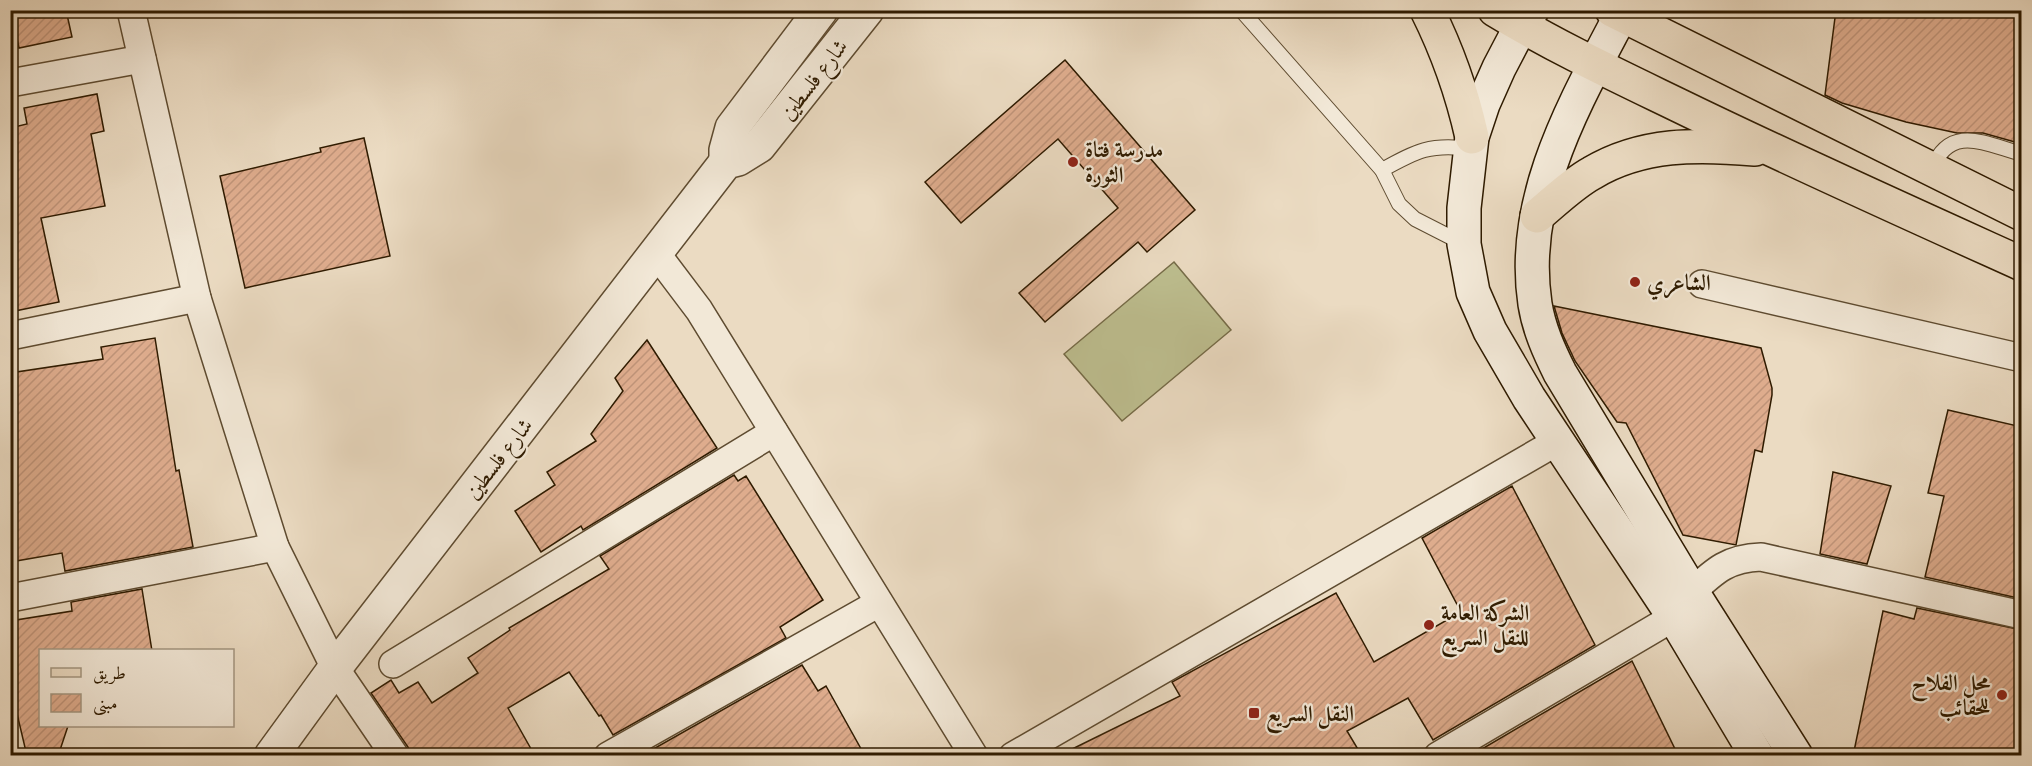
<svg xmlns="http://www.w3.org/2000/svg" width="2032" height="766" font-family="'IM FELL DW Pica',Amiri,serif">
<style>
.pitch{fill:#bdbe8f;stroke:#766c48;stroke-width:1.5}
.building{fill:url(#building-hatch);stroke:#2f1b00;stroke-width:1.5}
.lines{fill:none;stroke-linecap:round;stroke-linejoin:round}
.service-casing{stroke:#5e4b30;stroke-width:16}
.minor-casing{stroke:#5e4b30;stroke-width:30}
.tertiary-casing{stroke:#5e4b30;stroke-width:36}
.secondary-casing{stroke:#2f1b00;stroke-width:36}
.primary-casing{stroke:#2f1b00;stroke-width:36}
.service{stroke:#f2e8d7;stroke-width:14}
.minor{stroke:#f2e8d7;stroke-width:27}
.tertiary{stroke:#f2e8d7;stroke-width:33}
.secondary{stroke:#f2e8d7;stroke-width:33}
.primary{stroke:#ebdbc2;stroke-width:33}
.poi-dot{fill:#8f2418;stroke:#f2e8d7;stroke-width:2}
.labels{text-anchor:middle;stroke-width:4.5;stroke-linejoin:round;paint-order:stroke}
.street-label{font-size:22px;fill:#2f1b00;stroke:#f2e8d7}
.poi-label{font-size:22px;font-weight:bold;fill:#2f1b00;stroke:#f2e8d7;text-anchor:start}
</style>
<defs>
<pattern id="building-hatch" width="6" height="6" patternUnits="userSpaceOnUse" patternTransform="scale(1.5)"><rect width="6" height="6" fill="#deac8d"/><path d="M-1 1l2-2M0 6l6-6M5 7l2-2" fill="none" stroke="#bf9378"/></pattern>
</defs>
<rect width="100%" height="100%" fill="#ebdbc2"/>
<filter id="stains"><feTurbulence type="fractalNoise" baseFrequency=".00333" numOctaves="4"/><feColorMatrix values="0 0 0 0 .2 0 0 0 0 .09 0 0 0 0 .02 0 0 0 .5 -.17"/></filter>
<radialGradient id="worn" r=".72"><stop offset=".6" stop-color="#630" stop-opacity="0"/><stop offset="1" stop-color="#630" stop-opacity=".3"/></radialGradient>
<path class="pitch" d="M 1174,262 L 1231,330 L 1122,421 L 1064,354 Z"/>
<g class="building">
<path d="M 11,10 L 66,10 L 72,37 L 19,48 Z"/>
<path d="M 1836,10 L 1887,10 L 1930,17 L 1931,10 L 2022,10 L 2022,144 L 1983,133 L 1957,133 L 1906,122 L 1842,103 L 1825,95 Z"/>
<path d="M 1065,60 L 1195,210 L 1147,252 L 1138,242 L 1045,322 L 1019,293 L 1118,208 L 1058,139 L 961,223 L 925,182 Z"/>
<path d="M 97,94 L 104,131 L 91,134 L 105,206 L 41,218 L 59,302 L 10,312 L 10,128 L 27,124 L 24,108 Z"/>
<path d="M 364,138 L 390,256 L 245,288 L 220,176 L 321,152 L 320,148 Z"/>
<path d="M 1554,306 L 1761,348 L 1772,388 L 1772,395 L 1762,452 L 1755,450 L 1736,545 L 1683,535 L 1626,423 L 1617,422 L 1575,361 L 1562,333 Z"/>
<path d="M 155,338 L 176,471 L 179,470 L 193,547 L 65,571 L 62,553 L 10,562 L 10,373 L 103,359 L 101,347 Z"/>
<path d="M 647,340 L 717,448 L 583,530 L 581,526 L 541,552 L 515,511 L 555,485 L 547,472 L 596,441 L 591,434 L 623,391 L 615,378 Z"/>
<path d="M 1948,410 L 2022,427 L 2022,599 L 1925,577 L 1944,496 L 1928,493 Z"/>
<path d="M 1833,472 L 1891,486 L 1867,564 L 1820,554 Z"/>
<path d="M 734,475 L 738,481 L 746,476 L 823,600 L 780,627 L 786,638 L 613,735 L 601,715 L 599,716 L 569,672 L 508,708 L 535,756 L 411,756 L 408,747 L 371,693 L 391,680 L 399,693 L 418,682 L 432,703 L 478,673 L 468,658 L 510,630 L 509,628 L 609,569 L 600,556 Z"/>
<path d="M 1512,486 L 1595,645 L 1433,740 L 1408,698 L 1347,731 L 1362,756 L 1058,756 L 1180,696 L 1172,682 L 1336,593 L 1374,662 L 1461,612 L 1422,538 Z"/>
<path d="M 142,589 L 152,651 L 40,651 L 40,726 L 68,726 L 58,756 L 27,756 L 10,684 L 10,621 L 72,611 L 71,602 Z"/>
<path d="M 1917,608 L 2022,630 L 2022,756 L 1853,756 L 1883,611 L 1914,619 Z"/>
<path d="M 1632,661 L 1675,749 L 1661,756 L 1470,756 Z"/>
<path d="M 802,665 L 818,691 L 826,686 L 865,756 L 641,756 Z"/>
</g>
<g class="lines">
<defs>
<g id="service">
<path d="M 1241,10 L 1382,170 L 1399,204 L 1415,219 L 1464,244"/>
<path d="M 1932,169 C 1950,123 1985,144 2022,154"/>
<path d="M 1382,170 C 1416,151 1431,143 1471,149"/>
</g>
<g id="minor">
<path d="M 131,10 L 197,298 L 275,547 L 335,668 L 395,756"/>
<path d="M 10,83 L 142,59"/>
<path d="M 656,253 L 699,310 L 974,756"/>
<path d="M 1702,284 L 2022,358"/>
<path d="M 10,336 L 197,298"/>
<path d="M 1692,592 C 1715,570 1729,558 1761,557 L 2022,615"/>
<path d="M 10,598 L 275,547"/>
<path d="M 393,664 L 774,432"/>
<path d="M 608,756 L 879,603"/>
<path d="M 1013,756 L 1558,441"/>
<path d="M 1438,756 L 1674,617"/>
</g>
<g id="tertiary">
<path d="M 726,162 L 726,150 L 732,128 L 821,10"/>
<path d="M 271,756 L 335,668 L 726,162 L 738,159 L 759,146 L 867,10"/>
</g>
<g id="secondary">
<path d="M 1532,10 L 1521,26 L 1499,68 L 1483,104 L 1472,137 L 1464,208 L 1464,244 L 1473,292 L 1490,331 L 1529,398 L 1674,617 L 1757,756"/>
<path d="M 1621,15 C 1574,105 1519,199 1535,304 C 1539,329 1549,351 1560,373 L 1692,592 L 1796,756"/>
</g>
<g id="primary">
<path d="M 1427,10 C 1448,52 1462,92 1472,137"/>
<path d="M 1495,10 C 1554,46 1616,75 1678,105 C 1791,160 1907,212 2022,264"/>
<path d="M 1612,10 L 2022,214"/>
<path d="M 1537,216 C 1554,202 1572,184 1592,173 C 1642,143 1698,144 1755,149"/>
</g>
</defs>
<use href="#service" class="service-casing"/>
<use href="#minor" class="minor-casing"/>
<use href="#tertiary" class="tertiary-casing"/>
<use href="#secondary" class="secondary-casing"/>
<use href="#primary" class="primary-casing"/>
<use href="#service" class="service"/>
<use href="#minor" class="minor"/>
<use href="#tertiary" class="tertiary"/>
<use href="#secondary" class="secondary"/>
<use href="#primary" class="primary"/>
</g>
<g class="poi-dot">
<circle cx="1073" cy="162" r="6"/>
<circle cx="1635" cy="282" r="6"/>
<circle cx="1429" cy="625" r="6"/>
<circle cx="2002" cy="695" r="6"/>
<rect x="1248" y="707" width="12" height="12" rx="3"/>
</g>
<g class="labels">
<g class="street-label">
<text transform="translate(813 79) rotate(-52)" y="8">شارع فلسطين</text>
<text transform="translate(498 458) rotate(-52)" y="8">شارع فلسطين</text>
</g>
<g class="poi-label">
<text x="1085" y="157">مدرسة فتاة<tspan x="1085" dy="25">الثورة</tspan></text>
<text x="1647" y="290">الشاعري</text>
<text x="1441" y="620">الشركة العامة<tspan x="1441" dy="25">للنقل السريع</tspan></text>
<text x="1990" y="690" text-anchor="end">محل الفلاح<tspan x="1990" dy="25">للحقائب</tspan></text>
<text x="1266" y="721">النقل السريع</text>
</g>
</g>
<rect width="2032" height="766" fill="none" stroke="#ebdbc2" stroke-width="36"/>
<rect x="12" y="12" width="2008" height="742" fill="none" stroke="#2f1b00" stroke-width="3"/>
<rect x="18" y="18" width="1996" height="730" fill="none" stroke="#2f1b00" stroke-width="1.5"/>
<rect x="39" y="649" width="195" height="78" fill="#f2e8d7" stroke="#a49681" stroke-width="1.5"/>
<rect x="51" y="668" width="30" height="9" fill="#ebdbc2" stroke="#a49681" stroke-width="1.5"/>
<text x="93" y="679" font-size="18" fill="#2f1b00">طريق</text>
<rect x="51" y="694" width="30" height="18" fill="url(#building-hatch)" stroke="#a49681" stroke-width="1.5"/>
<text x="93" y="709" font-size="18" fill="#2f1b00">مبنى</text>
<rect width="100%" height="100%" filter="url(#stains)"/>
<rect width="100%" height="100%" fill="url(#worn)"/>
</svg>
